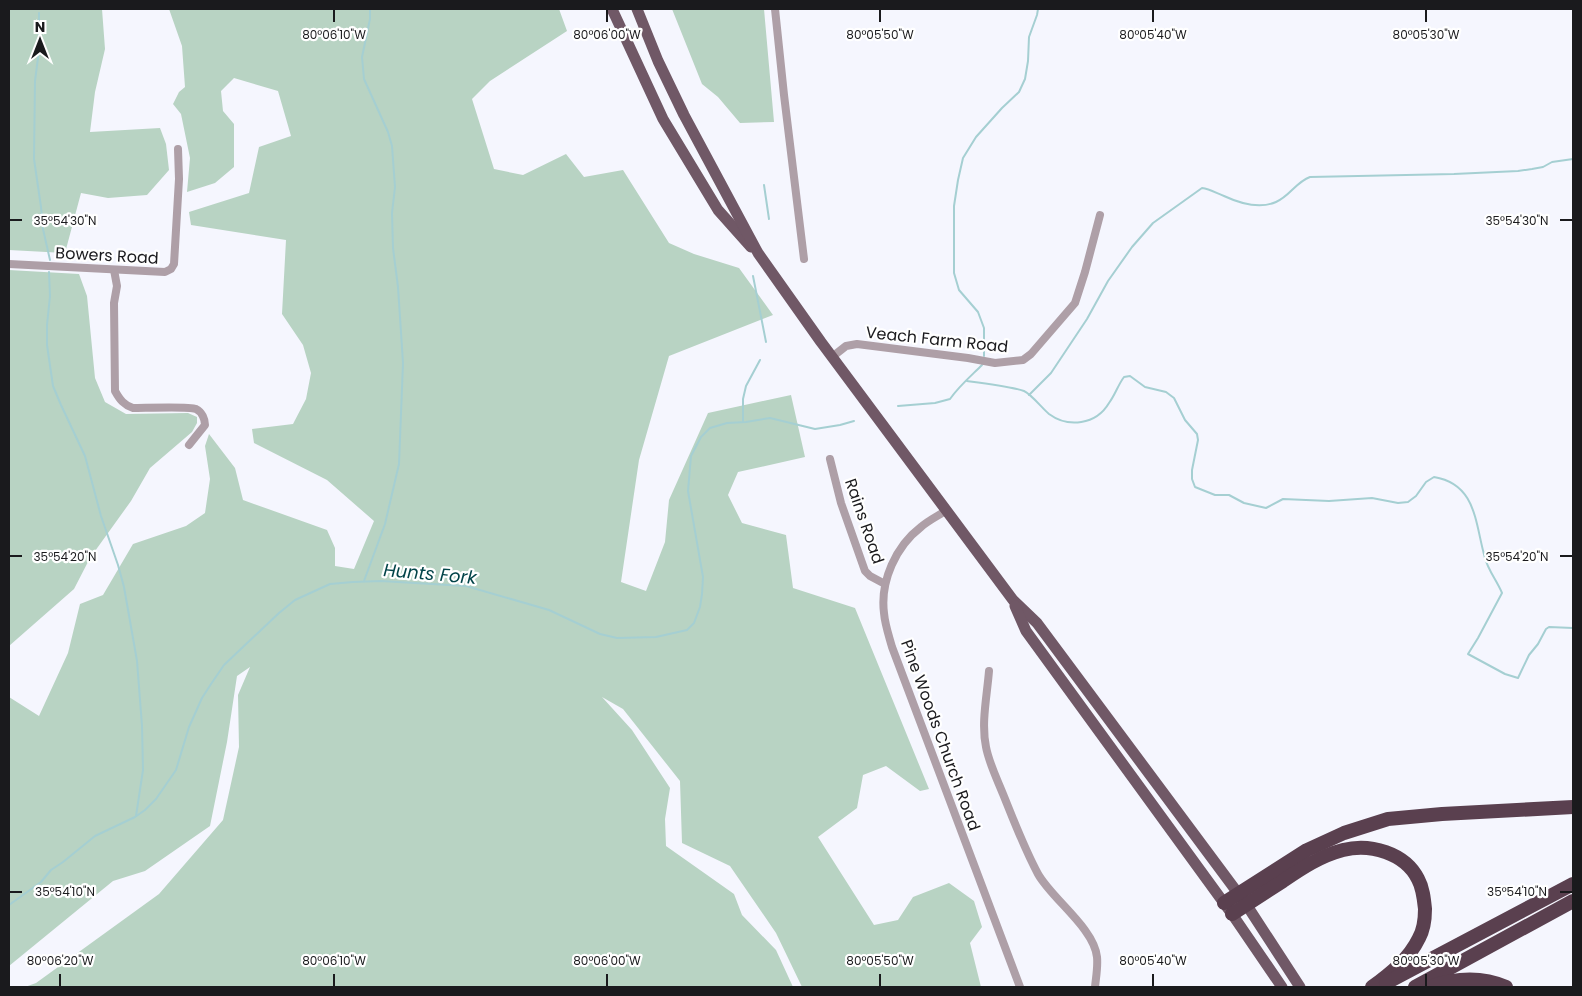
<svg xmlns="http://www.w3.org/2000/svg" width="1582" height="996" font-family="Poppins,sans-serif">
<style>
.green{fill:#b8d3c3}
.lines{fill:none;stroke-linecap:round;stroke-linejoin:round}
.stream{stroke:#a5cfd2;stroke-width:2}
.street{stroke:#ae9fa7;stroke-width:8}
.primary{stroke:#705866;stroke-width:11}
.highway{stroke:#5a404f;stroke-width:14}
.ticks{fill:none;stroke:#1a1a1d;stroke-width:2}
.labels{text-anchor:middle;stroke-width:4.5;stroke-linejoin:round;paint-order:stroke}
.street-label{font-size:16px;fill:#1a1a1d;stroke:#fff}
.water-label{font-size:18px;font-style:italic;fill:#024449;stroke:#fff}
.ticks-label{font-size:12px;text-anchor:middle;fill:#1a1a1d;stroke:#fff;stroke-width:4.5;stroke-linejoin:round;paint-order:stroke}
</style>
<rect width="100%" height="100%" fill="#f5f6fe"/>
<g class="green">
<path d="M 9,9 L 102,9 L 105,49 L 95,92 L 90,132 L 160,128 L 166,144 L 169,170 L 147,195 L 108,198 L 81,193 L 65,253 L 9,250 Z"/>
<path d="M 169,9 L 559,9 L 567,31 L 490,81 L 472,99 L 494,169 L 523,175 L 566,154 L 584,177 L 623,170 L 669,243 L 694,254 L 739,268 L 773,315 L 669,356 L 639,460 L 621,582 L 646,591 L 665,542 L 669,500 L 708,413 L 791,395 L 805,457 L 738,472 L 728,495 L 742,523 L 786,535 L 793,588 L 855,608 L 929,789 L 920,791 L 886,766 L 863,775 L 857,808 L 818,837 L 874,925 L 898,920 L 913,897 L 949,883 L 974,901 L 982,927 L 970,943 L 981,987 L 802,987 L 776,933 L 730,866 L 682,843 L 680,781 L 623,709 L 602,697 L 632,730 L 670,788 L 665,819 L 666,846 L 734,894 L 742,915 L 776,950 L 793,987 L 25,987 L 36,983 L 159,894 L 223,820 L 239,747 L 238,695 L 250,667 L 237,676 L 227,742 L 210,826 L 145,871 L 113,881 L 9,966 L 9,697 L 39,716 L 68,653 L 80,604 L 103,595 L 133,544 L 186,526 L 205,513 L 210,479 L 205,446 L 209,434 L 235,468 L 243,500 L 327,530 L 335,548 L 335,566 L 354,569 L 374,521 L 327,480 L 254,443 L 252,429 L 293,424 L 306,399 L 311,373 L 303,345 L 282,314 L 286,240 L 191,225 L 189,212 L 249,193 L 259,147 L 291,136 L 278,91 L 234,78 L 221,91 L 223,111 L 234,124 L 234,167 L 215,183 L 187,192 L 190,158 L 181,114 L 173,104 L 179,92 L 185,87 L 182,46 Z"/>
<path d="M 672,9 L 764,9 L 774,122 L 740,123 L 718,97 L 702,84 Z"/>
<path d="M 9,270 L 79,274 L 87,296 L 95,378 L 105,402 L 126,414 L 188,413 L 197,417 L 197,423 L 192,432 L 150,468 L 131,501 L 90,558 L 74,589 L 9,646 Z"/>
</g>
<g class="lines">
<g class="stream">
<path d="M 39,13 L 39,50 L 35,81 L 34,159 L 41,207 L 43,229 L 50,260"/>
<path d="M 764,185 L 769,219"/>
<path d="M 49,272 L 50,296 L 47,325 L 47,345 L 53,386 L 61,405 L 85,456 L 101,516 L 118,565 L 124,587 L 137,661 L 142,726 L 143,770 L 136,816"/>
<path d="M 753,276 L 766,342"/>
<path d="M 984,356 L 984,328 L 978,312 L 959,290 L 954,273 L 954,206 L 958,180 L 963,158 L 976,137 L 1002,108 L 1019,92 L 1025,79 L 1028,61 L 1029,37 L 1037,15 L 1038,9"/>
<path d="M 967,381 C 983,383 1009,386 1024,391 C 1031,394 1042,408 1049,414 C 1068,428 1096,425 1109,403 C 1115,395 1118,385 1124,377 L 1130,376 L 1145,387 L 1166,392 L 1174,398 L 1185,420 L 1197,434 L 1198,440 L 1192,470 L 1192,479 L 1195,487 L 1215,495 L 1229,495 L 1244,503 L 1266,508 L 1283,499 L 1329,501 L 1372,498 L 1398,503 L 1408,502 L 1416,496 L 1426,482 L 1434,477 C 1477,484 1475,524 1485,558 C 1488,570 1497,581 1502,593 L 1478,638 L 1468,654 L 1505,674 L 1518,678 L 1529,655 L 1538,644 L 1546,629 L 1549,627 L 1573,628"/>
<path d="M 1029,395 L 1051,373 L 1087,319 L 1108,281 L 1132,247 L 1153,223 L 1202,188 C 1210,189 1216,193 1224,196 C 1239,203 1260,209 1276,202 C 1290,196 1296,182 1310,177 L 1454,174 L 1518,171 L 1532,169 L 1543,167 L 1552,162 L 1573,159"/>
<path d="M 898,406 L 935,403 L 950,399 C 959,386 971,376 982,365"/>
<path d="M 743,422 L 743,399 L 746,386 L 760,360"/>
<path d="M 364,581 L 385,524 L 399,464 L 403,363 L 398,287 L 393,248 L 392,213 L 395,187 L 392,146 L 388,132 L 364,79 L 362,57 L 370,19 L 370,9"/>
<path d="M 9,905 L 41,882 L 51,870 L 63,862 L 95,836 L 135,817 L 145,810 L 156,799 L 176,770 L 189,727 L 202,698 L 211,684 L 224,665 L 279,613 L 295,600 L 330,584 L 353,582 L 381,581 L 466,586 L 549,610 L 600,634 L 617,638 L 656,637 L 687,630 L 694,623 L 700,607 L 702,594 L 703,577 L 688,491 L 691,456 L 701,437 L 710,428 L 727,423 L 746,422 L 770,418 L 815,429 L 840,425 L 854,421"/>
</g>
<g class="street">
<path d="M 775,9 L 784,95 L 804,259"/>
<path d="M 9,264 L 165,272 L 171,269 L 174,264 L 179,179 L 178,149"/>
<path d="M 114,270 L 117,286 L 114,303 L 115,391 C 120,400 124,405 133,408 C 145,408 189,406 196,409 C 202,412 205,419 205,425 L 189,445"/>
<path d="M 832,357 L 846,346 L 857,344 L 968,358 L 995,363 L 1023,360 L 1031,354 L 1075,303 L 1085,272 L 1100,215"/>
<path d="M 830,459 L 841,503 L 865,571 L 870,576 L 885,584"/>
<path d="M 947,510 C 938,516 929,520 921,527 C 896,546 880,581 884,613 C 885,625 889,636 892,647 L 1020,987"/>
<path d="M 989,671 C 987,696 981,723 986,747 C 989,763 997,779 1003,794 C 1014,821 1024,848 1038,874 C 1052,899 1094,928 1097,957 C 1098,967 1096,977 1095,987"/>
</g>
<g class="primary">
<path d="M 612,9 L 663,119 L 718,210 L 751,247"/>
<path d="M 637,9 L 658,61 L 684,115 L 758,253 L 821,342 L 1013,600 L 1037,623 L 1246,904 L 1300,987"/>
<path d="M 1015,606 L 1026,631 L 1232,914 L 1282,987"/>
</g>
<g class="highway">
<path d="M 1224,903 L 1307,850 L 1344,833 L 1388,819 L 1442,814 L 1573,807"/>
<path d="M 1232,914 C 1249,903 1266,892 1283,881 C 1302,868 1320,856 1343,850 C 1370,843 1405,853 1418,879 C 1423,888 1424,899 1425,909 C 1425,919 1424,929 1419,938 C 1409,959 1390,974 1372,987"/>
<path d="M 1386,983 L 1573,884"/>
<path d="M 1415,987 L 1573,901"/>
<path d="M 1429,987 C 1455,978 1481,976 1506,987"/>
</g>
</g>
<path class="ticks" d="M 334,10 L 334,22M 607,10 L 607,22M 880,10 L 880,22M 1153,10 L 1153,22M 1426,10 L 1426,22M 10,220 L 22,220M 1560,220 L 1572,220M 10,556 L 22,556M 1560,556 L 1572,556M 10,892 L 22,892M 1560,892 L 1572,892M 60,974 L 60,986M 334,974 L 334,986M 607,974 L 607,986M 880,974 L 880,986M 1153,974 L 1153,986M 1426,974 L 1426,986"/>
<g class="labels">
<g class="street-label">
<text transform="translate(107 255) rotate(3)" y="6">Bowers Road</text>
<text transform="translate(937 339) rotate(6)" y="6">Veach Farm Road</text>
<text transform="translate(865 521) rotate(71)" y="6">Rains Road</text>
<text transform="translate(941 735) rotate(70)" y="6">Pine Woods Church Road</text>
</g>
<g class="water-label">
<text transform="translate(430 574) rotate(5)" y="6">Hunts Fork</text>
</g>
</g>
<g class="ticks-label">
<text x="334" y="39">80°06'10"W</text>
<text x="607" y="39">80°06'00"W</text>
<text x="880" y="39">80°05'50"W</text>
<text x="1153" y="39">80°05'40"W</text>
<text x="1426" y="39">80°05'30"W</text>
<text x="65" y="225">35°54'30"N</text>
<text x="1517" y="225">35°54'30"N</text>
<text x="65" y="561">35°54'20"N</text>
<text x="1517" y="561">35°54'20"N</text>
<text x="65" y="896">35°54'10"N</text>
<text x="1517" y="896">35°54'10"N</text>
<text x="60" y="965">80°06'20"W</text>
<text x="334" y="965">80°06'10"W</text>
<text x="607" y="965">80°06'00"W</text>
<text x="880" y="965">80°05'50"W</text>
<text x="1153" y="965">80°05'40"W</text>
<text x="1426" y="965">80°05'30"W</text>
</g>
<rect width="1582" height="996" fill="none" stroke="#1a1a1d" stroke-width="20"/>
<g transform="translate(40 40)" stroke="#ffffff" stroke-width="4" paint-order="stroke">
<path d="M0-4L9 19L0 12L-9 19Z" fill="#1a1a1d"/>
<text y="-8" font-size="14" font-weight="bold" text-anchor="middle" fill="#1a1a1d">N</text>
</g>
</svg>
